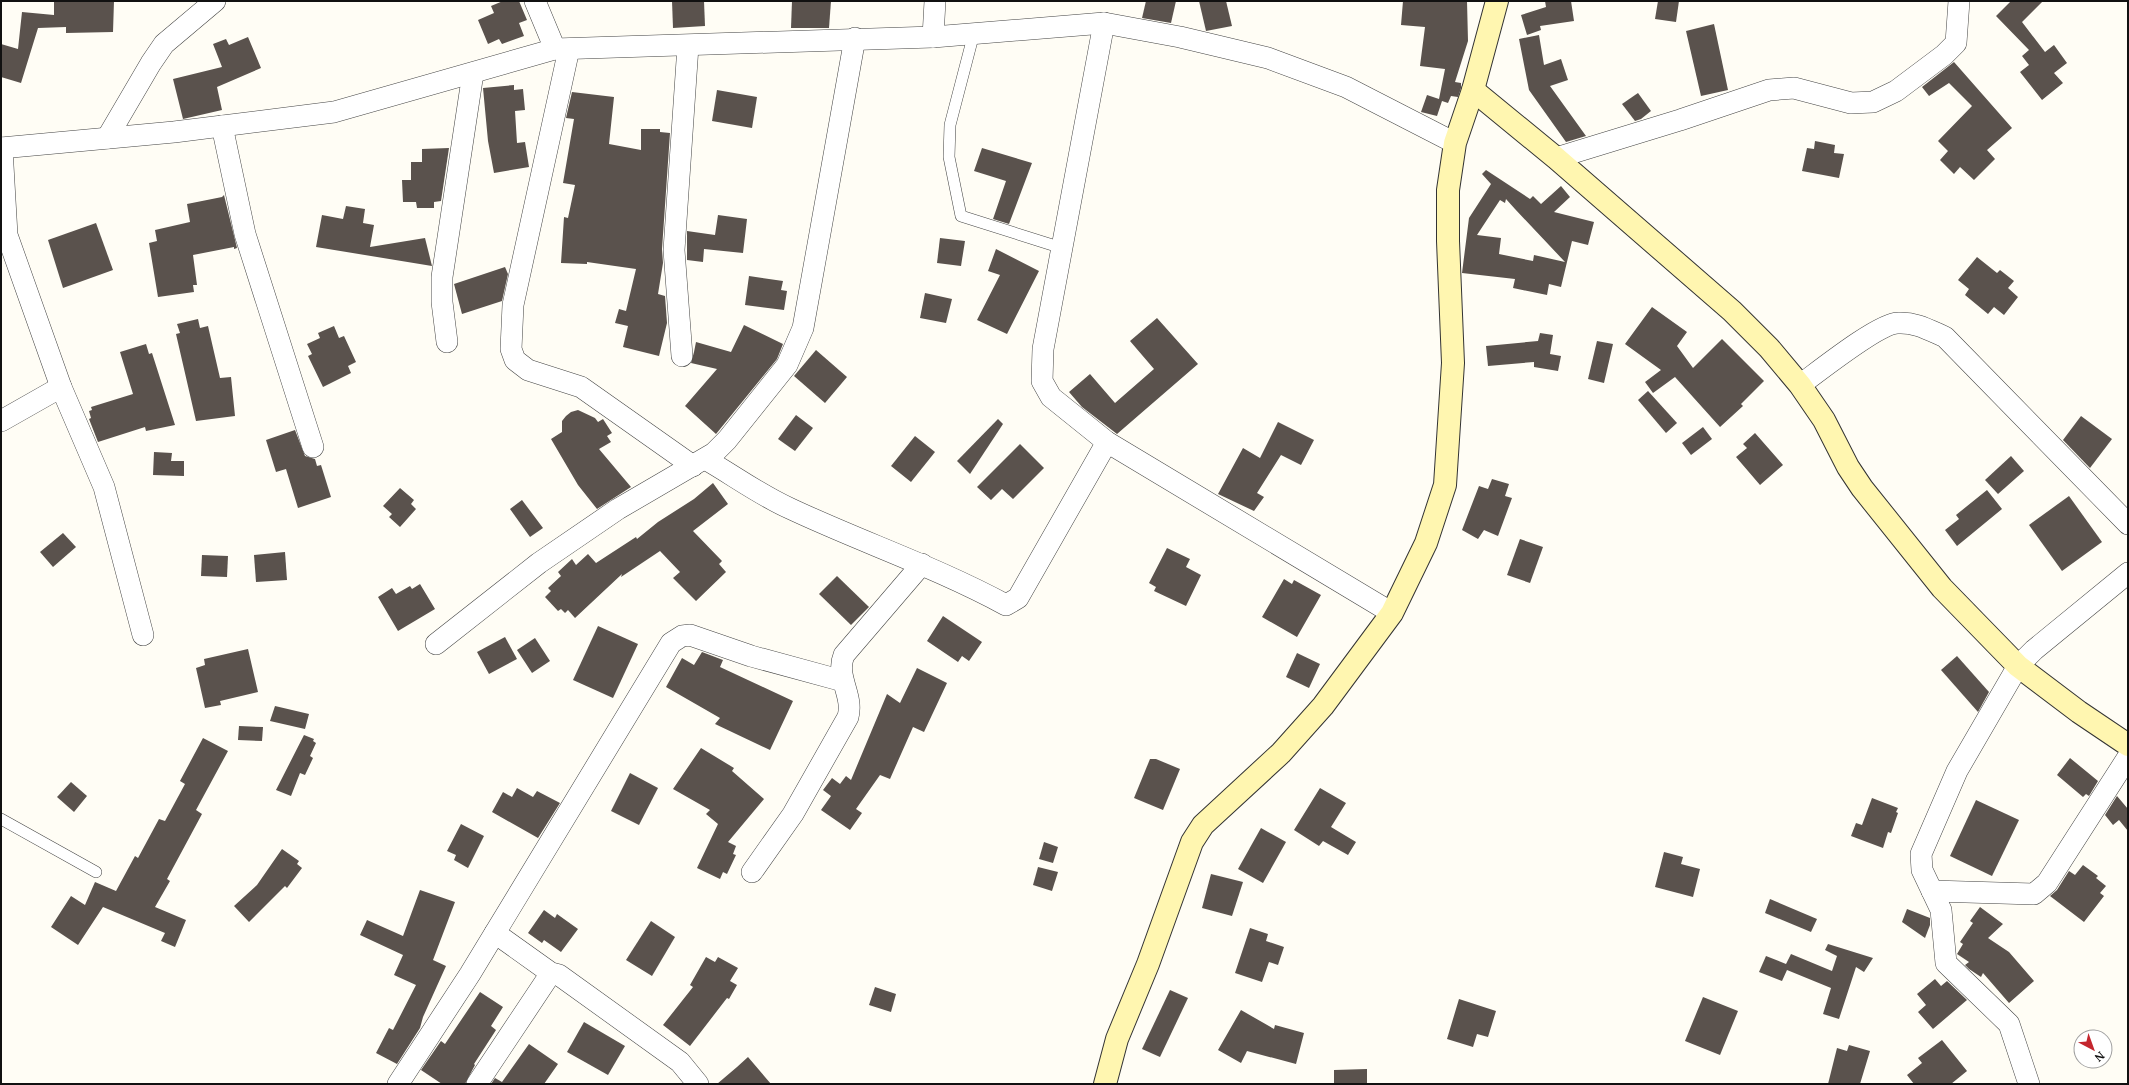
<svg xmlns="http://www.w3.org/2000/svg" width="2129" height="1085" font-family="'Noto Serif',serif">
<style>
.building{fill:#5a524d;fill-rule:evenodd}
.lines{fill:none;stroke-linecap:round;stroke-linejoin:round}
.lane-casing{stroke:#444;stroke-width:12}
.street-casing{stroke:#444;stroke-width:22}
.secondary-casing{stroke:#333;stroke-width:24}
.lane{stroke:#fff;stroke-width:11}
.street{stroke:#fff;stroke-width:21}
.secondary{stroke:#fff6b0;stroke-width:22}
</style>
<rect width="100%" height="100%" fill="#fffdf5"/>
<g class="building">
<path d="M 54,1 L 114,1 L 113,32 L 66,33 L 66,27 L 38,28 L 21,83 L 1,77 L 1,44 L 18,49 L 22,12 L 54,15 Z"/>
<path d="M 503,1 L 519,1 L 527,20 L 519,23 L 524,36 L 502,44 L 499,39 L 488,44 L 478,20 L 494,13 L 491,6 Z"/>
<path d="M 672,1 L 704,1 L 705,26 L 673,28 Z"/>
<path d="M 792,1 L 831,1 L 829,28 L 791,28 Z"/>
<path d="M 1146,1 L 1176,1 L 1171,23 L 1142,18 Z"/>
<path d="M 1199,1 L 1226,1 L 1232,26 L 1206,31 Z"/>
<path d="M 1403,1 L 1467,1 L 1468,41 L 1455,82 L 1461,83 L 1461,88 L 1458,97 L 1451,96 L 1448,103 L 1442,101 L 1437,116 L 1421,112 L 1427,95 L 1439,99 L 1445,69 L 1420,66 L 1425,27 L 1401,25 Z"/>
<path d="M 1545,1 L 1571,1 L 1574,21 L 1540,26 L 1541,30 L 1527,35 L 1521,15 L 1546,7 Z"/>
<path d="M 1658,1 L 1679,1 L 1676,22 L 1655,19 Z"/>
<path d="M 2011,1 L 2043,1 L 2022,22 L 2045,52 L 2054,45 L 2067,63 L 2054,73 L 2063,83 L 2042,100 L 2020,72 L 2029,65 L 2022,56 L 2029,50 L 1996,16 Z"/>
<path d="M 1714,24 L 1728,90 L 1701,96 L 1686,31 Z"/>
<path d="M 1539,35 L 1544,65 L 1561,59 L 1568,80 L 1550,86 L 1586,136 L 1566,142 L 1529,90 L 1519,39 Z"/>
<path d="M 248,37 L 261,68 L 217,87 L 222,110 L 183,119 L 173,79 L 222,67 L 213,44 L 226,39 L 229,45 Z"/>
<path d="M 1954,62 L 2012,128 L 1987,150 L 1995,159 L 1974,180 L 1960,167 L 1954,174 L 1940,160 L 1948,151 L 1938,141 L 1972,106 L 1949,83 L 1929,96 L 1922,87 Z"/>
<path d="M 514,85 L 514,90 L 523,89 L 525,110 L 515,111 L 517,143 L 525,142 L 529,167 L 494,173 L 488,141 L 483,88 Z"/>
<path d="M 717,90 L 757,97 L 752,128 L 712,121 Z"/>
<path d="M 572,92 L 614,97 L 609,144 L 641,150 L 641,129 L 660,129 L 660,132 L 670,133 L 662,249 L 663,263 L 658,294 L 665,296 L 667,323 L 659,356 L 623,347 L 628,326 L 615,323 L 619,309 L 626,311 L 636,269 L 587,262 L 587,264 L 561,263 L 564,217 L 568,218 L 575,185 L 563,183 L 574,119 L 566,118 Z"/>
<path d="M 1638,93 L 1651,111 L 1641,119 L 1635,121 L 1622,104 Z"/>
<path d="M 1815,141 L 1835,145 L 1834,153 L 1844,154 L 1839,178 L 1802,171 L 1807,148 L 1814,149 Z"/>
<path d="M 449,148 L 441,201 L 434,202 L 434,208 L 417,208 L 416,202 L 403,202 L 402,180 L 411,180 L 411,162 L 422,162 L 422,149 Z"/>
<path d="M 982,148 L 1032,163 L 1009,224 L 993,219 L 1006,181 L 974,171 Z"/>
<path d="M 1486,170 L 1530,199 L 1533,196 L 1541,204 L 1561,186 L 1570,197 L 1554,212 L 1594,222 L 1588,245 L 1572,241 L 1561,287 L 1549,284 L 1547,295 L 1513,288 L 1515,279 L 1462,273 L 1469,218 L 1491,184 L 1482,174 ZM 1506,199 L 1515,209 L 1565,262 L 1534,255 L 1533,261 L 1499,254 L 1501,238 L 1477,235 L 1500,200 L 1505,203 Z"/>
<path d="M 224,195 L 237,248 L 234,249 L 234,247 L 193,255 L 197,285 L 193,285 L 194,292 L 158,297 L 149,243 L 157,241 L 155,230 L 190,222 L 187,204 L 222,197 Z"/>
<path d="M 346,206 L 365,209 L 363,223 L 374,225 L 370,247 L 425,238 L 432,266 L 316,247 L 322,215 L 343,219 Z"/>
<path d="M 718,215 L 747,219 L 743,253 L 704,249 L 703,262 L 687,260 L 687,231 L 715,235 Z"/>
<path d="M 96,223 L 113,270 L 63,288 L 48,240 Z"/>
<path d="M 940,238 L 965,241 L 961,266 L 937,263 Z"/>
<path d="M 996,249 L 1039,271 L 1007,334 L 977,320 L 1000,275 L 988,271 Z"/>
<path d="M 1977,257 L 1997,273 L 2000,270 L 2014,281 L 2008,288 L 2018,297 L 2004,315 L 1994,307 L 1988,314 L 1965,295 L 1969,289 L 1958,280 Z"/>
<path d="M 505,267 L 508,274 L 502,301 L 462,314 L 454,284 Z"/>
<path d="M 749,276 L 783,281 L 781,290 L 787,291 L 784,310 L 745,305 Z"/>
<path d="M 925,293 L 952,299 L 946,323 L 920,318 Z"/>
<path d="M 1652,307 L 1687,332 L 1677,346 L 1693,368 L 1722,339 L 1764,381 L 1741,404 L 1743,406 L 1720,427 L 1675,377 L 1653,393 L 1645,382 L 1661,370 L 1625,344 Z"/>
<path d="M 1157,318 L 1198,364 L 1117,434 L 1082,407 L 1069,392 L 1090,374 L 1115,403 L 1154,369 L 1130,341 Z"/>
<path d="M 198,319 L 200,328 L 208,326 L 220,378 L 231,377 L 235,416 L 196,421 L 176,334 L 180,333 L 177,324 Z"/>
<path d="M 744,325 L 783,344 L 777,359 L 716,434 L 685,406 L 717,369 L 691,363 L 694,352 L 696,342 L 731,352 Z"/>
<path d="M 334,326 L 339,338 L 344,336 L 356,362 L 348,366 L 351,373 L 323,387 L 308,356 L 312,354 L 307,344 L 320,338 L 318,333 Z"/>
<path d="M 1540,333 L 1553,335 L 1550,354 L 1561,356 L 1558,371 L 1534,367 L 1534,362 L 1488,366 L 1486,346 L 1538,341 Z"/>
<path d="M 1597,341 L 1613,344 L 1604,383 L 1588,379 Z"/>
<path d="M 146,344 L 149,354 L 152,353 L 175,425 L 146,431 L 145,427 L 98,442 L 89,419 L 91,418 L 89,411 L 92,410 L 91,407 L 133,394 L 120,352 Z"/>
<path d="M 816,350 L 847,377 L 825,403 L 794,376 Z"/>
<path d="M 1648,391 L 1677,423 L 1666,433 L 1638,400 Z"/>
<path d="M 578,410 L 595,418 L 598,422 L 603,419 L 612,433 L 607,436 L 611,442 L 599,449 L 631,487 L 597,509 L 578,485 L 551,439 L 562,432 L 562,421 L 566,416 L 571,412 Z"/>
<path d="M 796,415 L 813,428 L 795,451 L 778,439 Z"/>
<path d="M 2081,416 L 2112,439 L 2090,468 L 2063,440 Z"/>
<path d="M 998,419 L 1003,424 L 970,474 L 957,461 Z"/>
<path d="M 1278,422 L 1314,440 L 1301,465 L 1281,455 L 1257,493 L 1264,497 L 1254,511 L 1218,494 L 1243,448 L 1260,458 Z"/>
<path d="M 1703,427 L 1712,439 L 1691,455 L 1682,443 Z"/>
<path d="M 295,430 L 305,456 L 315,459 L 317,466 L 321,465 L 331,497 L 298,508 L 286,469 L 276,472 L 266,440 Z"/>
<path d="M 1755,433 L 1783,465 L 1760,485 L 1736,457 L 1747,448 L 1743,444 Z"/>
<path d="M 915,436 L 935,452 L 911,482 L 891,466 Z"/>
<path d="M 1020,444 L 1044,468 L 1013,499 L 1002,489 L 991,500 L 977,487 Z"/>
<path d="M 154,452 L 172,453 L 171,461 L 184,461 L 184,476 L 153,475 Z"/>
<path d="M 2011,456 L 2024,471 L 1998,494 L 1985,480 Z"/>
<path d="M 1492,479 L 1509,484 L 1505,496 L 1512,498 L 1498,536 L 1484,530 L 1478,539 L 1462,530 L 1479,486 L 1488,489 Z"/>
<path d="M 713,483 L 728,504 L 693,531 L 722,561 L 719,564 L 726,572 L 696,601 L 673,578 L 680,572 L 660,551 L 621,577 L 622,574 L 575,618 L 568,610 L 565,613 L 561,609 L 558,611 L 545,597 L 551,591 L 548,588 L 561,576 L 558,572 L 572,559 L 576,565 L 588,554 L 596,563 L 636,537 L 637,539 L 658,522 L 694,499 Z"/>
<path d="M 400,488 L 414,500 L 411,504 L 416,509 L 400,527 L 389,517 L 392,514 L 383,506 Z"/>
<path d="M 1987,490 L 2002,509 L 1957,546 L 1945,530 L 1959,519 L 1956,515 Z"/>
<path d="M 2069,496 L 2102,542 L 2062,571 L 2029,525 Z"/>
<path d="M 522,500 L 543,528 L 530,537 L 510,509 Z"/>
<path d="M 63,533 L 76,547 L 53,567 L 40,552 Z"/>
<path d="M 1520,539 L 1543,547 L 1530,583 L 1507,575 Z"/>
<path d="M 1167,548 L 1190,559 L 1186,567 L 1201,575 L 1186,606 L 1154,591 L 1156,587 L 1149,583 Z"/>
<path d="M 285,552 L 287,580 L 256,582 L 254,555 Z"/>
<path d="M 202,555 L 228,556 L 227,577 L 201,576 Z"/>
<path d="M 837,576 L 869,607 L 851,625 L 819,594 Z"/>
<path d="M 1284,579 L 1292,584 L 1294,580 L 1321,595 L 1297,637 L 1262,617 Z"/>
<path d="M 420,584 L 435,609 L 398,631 L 378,597 L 392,588 L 396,594 L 410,586 L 412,589 Z"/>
<path d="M 943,616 L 982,642 L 969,661 L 962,656 L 958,662 L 927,641 Z"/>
<path d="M 598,626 L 638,644 L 613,698 L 573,680 Z"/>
<path d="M 505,637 L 517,659 L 489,674 L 477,652 Z"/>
<path d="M 535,638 L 550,661 L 532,673 L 517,650 Z"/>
<path d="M 248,649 L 258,692 L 220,701 L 221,705 L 205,708 L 196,668 L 205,665 L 204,659 Z"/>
<path d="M 702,652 L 723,660 L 720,667 L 793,701 L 770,750 L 715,724 L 720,718 L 666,687 L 682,658 L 694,665 Z"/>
<path d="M 1297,653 L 1320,664 L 1309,688 L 1286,677 Z"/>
<path d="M 1957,656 L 1989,692 L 1978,712 L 1941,670 Z"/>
<path d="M 917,668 L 947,683 L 924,732 L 913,727 L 890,779 L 880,775 L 856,809 L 862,813 L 850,830 L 821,810 L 831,796 L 823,790 L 832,778 L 840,784 L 846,776 L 851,780 L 887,694 L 900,703 Z"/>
<path d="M 275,706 L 309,714 L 305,729 L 270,721 Z"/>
<path d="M 239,726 L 263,727 L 262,741 L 238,740 Z"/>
<path d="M 304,735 L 314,739 L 313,741 L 316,743 L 310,756 L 313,758 L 305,775 L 300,773 L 291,796 L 276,790 Z"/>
<path d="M 203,738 L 228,751 L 196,810 L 202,814 L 167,879 L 170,881 L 155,907 L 186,920 L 175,947 L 161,941 L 165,933 L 103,907 L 78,945 L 51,927 L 71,896 L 85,905 L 95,882 L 116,891 L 135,856 L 138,858 L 159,819 L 165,821 L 185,784 L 180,781 Z"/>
<path d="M 701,748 L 734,768 L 732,771 L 764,799 L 728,842 L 736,846 L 733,854 L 736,855 L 727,874 L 723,872 L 720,879 L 697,868 L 718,824 L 706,814 L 710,810 L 673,789 Z"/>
<path d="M 2070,758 L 2098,781 L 2089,796 L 2086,794 L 2083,797 L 2057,775 Z"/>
<path d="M 1150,759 L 1156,759 L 1180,769 L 1163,810 L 1134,798 Z"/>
<path d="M 630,773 L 658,788 L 639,825 L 611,811 Z"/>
<path d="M 71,782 L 87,796 L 74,812 L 57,797 Z"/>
<path d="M 517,788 L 533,797 L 537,791 L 560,803 L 538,838 L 492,812 L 503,792 L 512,797 Z"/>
<path d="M 1320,788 L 1346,803 L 1331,827 L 1356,842 L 1348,855 L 1323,841 L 1319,846 L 1294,830 Z"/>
<path d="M 2117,796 L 2128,809 L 2128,831 L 2119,820 L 2113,825 L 2105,815 Z"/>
<path d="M 1872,798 L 1898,808 L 1896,812 L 1898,813 L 1891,833 L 1888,832 L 1883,848 L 1851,836 L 1856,823 L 1862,825 Z"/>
<path d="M 1976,800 L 2019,820 L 1992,876 L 1950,856 Z"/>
<path d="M 461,824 L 484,836 L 468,868 L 454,860 L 456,855 L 447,851 Z"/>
<path d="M 1261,828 L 1286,842 L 1263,883 L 1238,869 Z"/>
<path d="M 1044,842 L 1058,847 L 1053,863 L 1039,859 Z"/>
<path d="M 282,849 L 299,861 L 297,864 L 302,868 L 287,888 L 285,886 L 249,922 L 234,906 L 257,885 Z"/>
<path d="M 1664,852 L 1683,857 L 1681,864 L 1700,869 L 1693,897 L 1655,887 Z"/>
<path d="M 2083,865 L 2098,876 L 2096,878 L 2106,886 L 2100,893 L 2104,896 L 2084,922 L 2050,896 L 2057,890 L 2069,871 L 2075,875 Z"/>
<path d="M 1038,867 L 1058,872 L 1052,891 L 1033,885 Z"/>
<path d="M 1211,874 L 1243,882 L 1232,916 L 1202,908 Z"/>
<path d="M 420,890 L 455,902 L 433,960 L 446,966 L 423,1017 L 420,1028 L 397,1064 L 376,1053 L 389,1028 L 393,1030 L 416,985 L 394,975 L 403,955 L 360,935 L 367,920 L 403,936 Z"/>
<path d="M 1770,899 L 1817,919 L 1811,932 L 1765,913 Z"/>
<path d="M 1980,907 L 2003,924 L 1988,938 L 2009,952 L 2034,981 L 2009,1003 L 1983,973 L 1981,977 L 1969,969 L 1965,965 L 1969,962 L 1957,954 L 1963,944 L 1960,942 L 1973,923 L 1970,921 Z"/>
<path d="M 1907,909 L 1930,918 L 1930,925 L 1925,938 L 1902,922 Z"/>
<path d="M 544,910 L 555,918 L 557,914 L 578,929 L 561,952 L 544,940 L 542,943 L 528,933 Z"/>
<path d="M 651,921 L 675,937 L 652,976 L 626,960 Z"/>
<path d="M 1250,928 L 1268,934 L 1266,941 L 1284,947 L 1278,965 L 1269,962 L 1262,982 L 1235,973 Z"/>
<path d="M 1828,944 L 1873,958 L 1864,972 L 1856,967 L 1839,1019 L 1823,1014 L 1831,988 L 1787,970 L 1782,981 L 1759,972 L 1766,956 L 1786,964 L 1791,954 L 1832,971 L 1837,956 L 1825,950 Z"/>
<path d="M 706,957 L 715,962 L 718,957 L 738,968 L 730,981 L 737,985 L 729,999 L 727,998 L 690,1046 L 663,1025 L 693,987 L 690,985 Z"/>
<path d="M 1935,979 L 1941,986 L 1947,981 L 1967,1000 L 1933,1029 L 1918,1012 L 1926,1005 L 1917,994 Z"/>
<path d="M 875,987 L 896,994 L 891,1012 L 869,1005 Z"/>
<path d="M 1170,990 L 1188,998 L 1160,1057 L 1142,1049 Z"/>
<path d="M 480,992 L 503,1007 L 491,1026 L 496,1030 L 474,1064 L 475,1065 L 465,1084 L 442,1084 L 421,1070 L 441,1041 L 445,1044 Z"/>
<path d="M 1703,997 L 1738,1011 L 1720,1055 L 1685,1041 Z"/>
<path d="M 1459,999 L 1496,1011 L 1488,1037 L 1477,1034 L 1473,1047 L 1447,1039 Z"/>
<path d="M 1241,1010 L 1274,1029 L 1275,1025 L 1304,1033 L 1296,1064 L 1247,1051 L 1241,1063 L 1218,1050 Z"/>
<path d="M 584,1022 L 625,1046 L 608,1075 L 567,1052 Z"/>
<path d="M 1942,1040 L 1967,1071 L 1951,1084 L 1914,1084 L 1907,1075 L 1922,1063 L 1918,1058 Z"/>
<path d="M 529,1044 L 558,1064 L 544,1084 L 491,1084 L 495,1078 L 502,1082 Z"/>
<path d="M 1849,1045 L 1870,1051 L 1860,1084 L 1828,1084 L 1837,1048 L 1847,1051 Z"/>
<path d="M 748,1057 L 771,1084 L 717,1084 L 737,1067 Z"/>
<path d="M 1367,1069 L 1367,1084 L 1334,1084 L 1334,1070 Z"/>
</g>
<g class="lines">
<defs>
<g id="lane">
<path d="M 974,33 L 950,125 L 949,157 L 961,216 L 1062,248"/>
<path d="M 1,819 L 96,872"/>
</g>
<g id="street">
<path d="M 535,1 L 555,49"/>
<path d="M 1104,23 L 1043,349 L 1042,381 L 1051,397 L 1107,442 L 1392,613"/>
<path d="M 933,37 L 935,1"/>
<path d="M 569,49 L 513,305 L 511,349 L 515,360 L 528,370 L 581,387 L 693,466"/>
<path d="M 222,126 L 245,234 L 313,447"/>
<path d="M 107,138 L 151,63 L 164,44 L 215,1"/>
<path d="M 1,148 L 174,132 L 334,112 L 555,49 L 933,37 L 1104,23 L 1180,37 L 1268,58 L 1346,87 L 1455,143"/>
<path d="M 2,148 L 7,235 L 61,387 L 104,487 L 143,635"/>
<path d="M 1556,158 L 1680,120 L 1769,90 L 1794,88 L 1851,103 L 1873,102 L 1896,91 L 1944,55 L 1956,43 L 1959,1"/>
<path d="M 447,342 L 442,302 L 442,277 L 473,73"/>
<path d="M 682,356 L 674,250 L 688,46"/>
<path d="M 1800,385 C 1818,372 1879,323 1898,323 C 1916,322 1929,330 1945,337 L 2128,524"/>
<path d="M 1,421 L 61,387"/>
<path d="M 705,459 C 733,475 760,495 789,508 C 861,542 936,567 1006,605 L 1018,598 L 1107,442"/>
<path d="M 436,644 L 539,563 L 618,509 L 714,453 L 727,440 L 787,365 L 803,328 L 855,38"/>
<path d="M 752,872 L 793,814 L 848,717 C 854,695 835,677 844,655 L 922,564"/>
<path d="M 1932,891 L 2034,894 L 2047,883 L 2128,757"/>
<path d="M 495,933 L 551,973 L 559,975 L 680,1062 L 698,1084"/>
<path d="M 398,1084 L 470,974 L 671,643 L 682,636 L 690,635 L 751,656 L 843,681"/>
<path d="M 477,1084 L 551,973"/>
<path d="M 2029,1084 L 2009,1024 L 1946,963 L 1941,910 L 1922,870 L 1921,854 L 1957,771 L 2018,666 L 2034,650 L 2128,573"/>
</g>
<g id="secondary">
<path d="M 1473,90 L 1556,158 L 1732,311 L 1769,348 L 1800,385 L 1824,420 L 1848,467 L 1862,488 L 1942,588 L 2018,666 L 2079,712 L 2128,745"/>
<path d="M 1105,1084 L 1117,1039 L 1148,964 L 1192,842 L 1203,825 L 1281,753 L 1323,706 L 1392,613 L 1426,543 L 1445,485 L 1453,363 L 1448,241 L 1448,190 L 1455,143 L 1473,90 L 1497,1"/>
</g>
</defs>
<use href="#lane" class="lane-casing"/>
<use href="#street" class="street-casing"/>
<use href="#secondary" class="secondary-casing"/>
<use href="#lane" class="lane"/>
<use href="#street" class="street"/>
<use href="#secondary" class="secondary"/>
</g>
<rect width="2129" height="1085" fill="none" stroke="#111111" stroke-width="4"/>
<g transform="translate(2093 1049) rotate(139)"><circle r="19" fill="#ffffff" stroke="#a0a0a0"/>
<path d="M0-3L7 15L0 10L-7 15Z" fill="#c4262e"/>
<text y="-6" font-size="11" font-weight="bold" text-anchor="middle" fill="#111111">N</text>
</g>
</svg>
